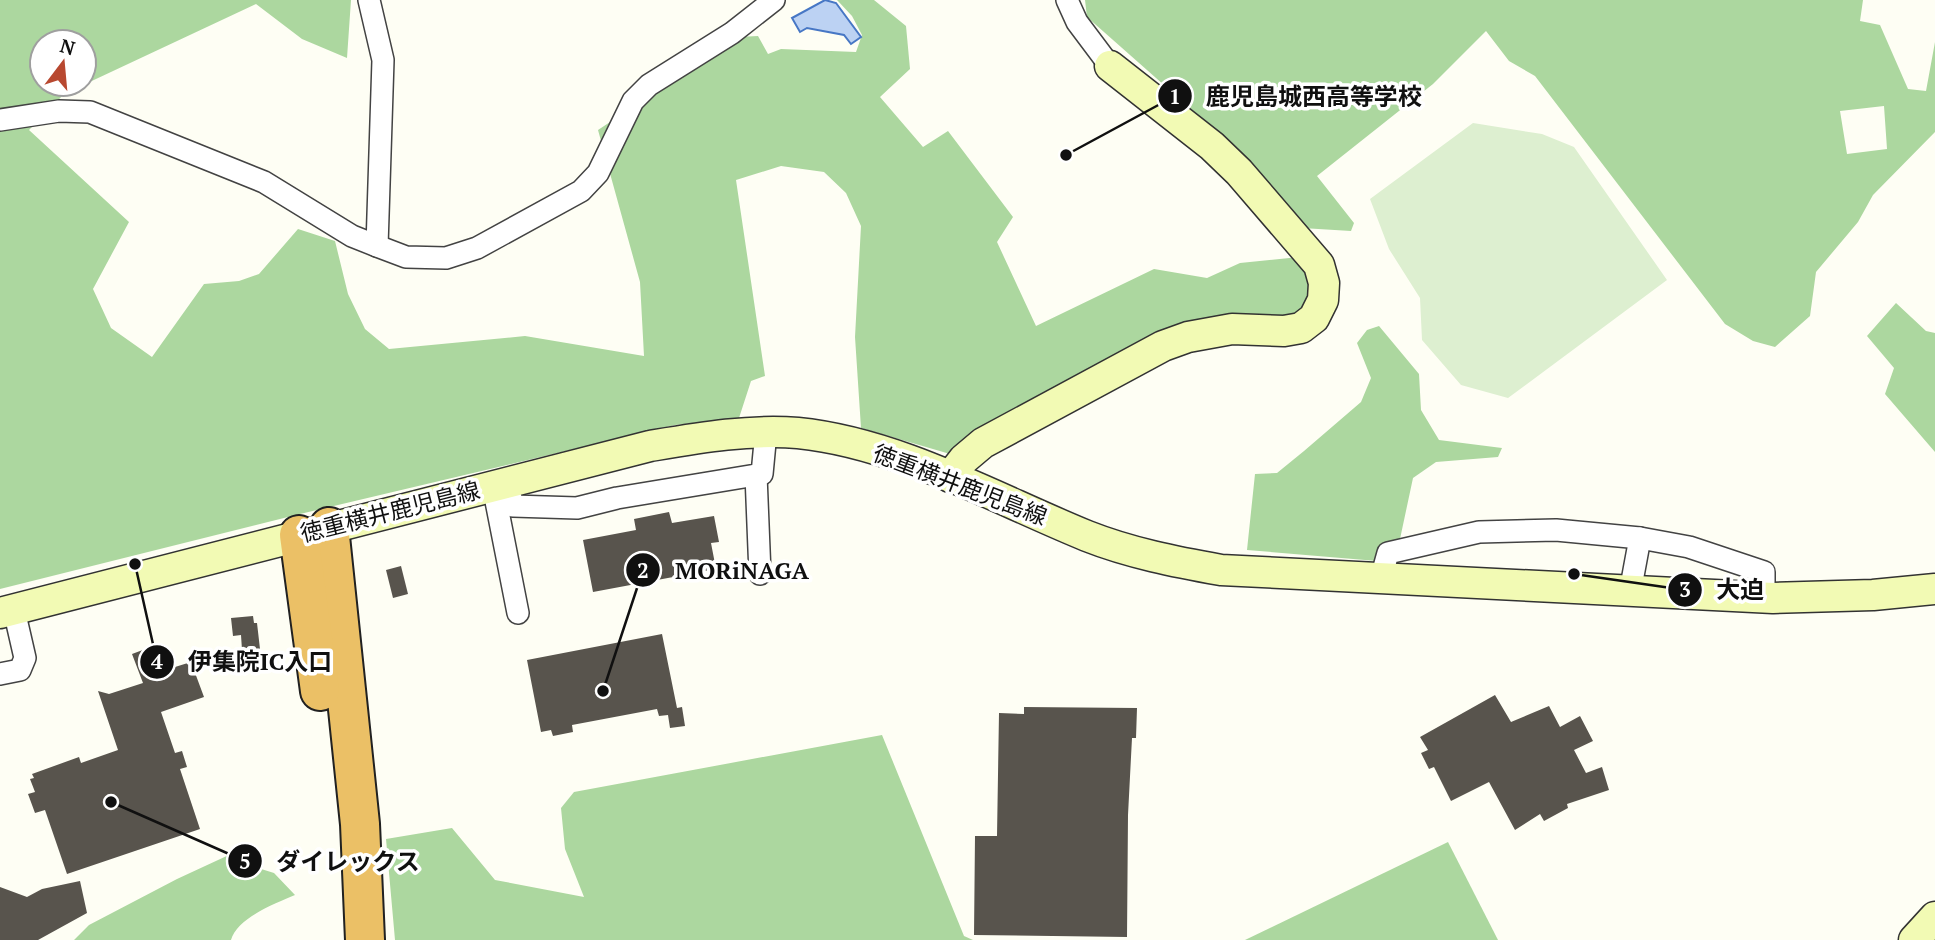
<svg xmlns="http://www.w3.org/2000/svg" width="1935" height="940" font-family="'PT Serif','Noto Sans JP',serif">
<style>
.forest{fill:#acd79f;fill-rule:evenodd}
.pitch{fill:#ddefd0}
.water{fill:#bcd2f3;stroke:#4777c5;stroke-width:2}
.building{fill:#58544d}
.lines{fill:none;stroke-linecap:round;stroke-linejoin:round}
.street-casing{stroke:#434343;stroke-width:24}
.secondary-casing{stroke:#323232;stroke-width:33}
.highway-casing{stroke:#212121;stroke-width:42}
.street{stroke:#fff;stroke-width:21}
.secondary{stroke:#f2fab4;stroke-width:30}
.highway{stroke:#ebc066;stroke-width:38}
.labels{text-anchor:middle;stroke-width:7;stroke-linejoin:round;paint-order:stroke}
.street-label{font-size:23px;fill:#101010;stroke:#fff}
.leader{fill:none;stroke:#101010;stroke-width:2.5}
.callout-dot{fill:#101010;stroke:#fff;stroke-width:2.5}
.mark-label{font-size:21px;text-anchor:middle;font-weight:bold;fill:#fff}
.callout-label{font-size:24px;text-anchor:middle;font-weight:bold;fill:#101010;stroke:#fff;stroke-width:7;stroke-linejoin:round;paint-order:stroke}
</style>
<rect width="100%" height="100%" fill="#fefef4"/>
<g class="forest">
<path d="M 0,0 L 351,0 L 347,58 L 302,39 L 256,4 L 64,94 L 29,130 L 129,222 L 93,289 L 111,328 L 152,357 L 204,284 L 239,281 L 259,274 L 298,229 L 335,241 L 348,294 L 365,329 L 389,349 L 525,336 L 644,356 L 640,282 L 598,130 L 738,37 L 758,36 L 768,54 L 781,49 L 856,52 L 862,35 L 852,16 L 837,0 L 874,0 L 906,26 L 910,69 L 880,97 L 923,147 L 948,131 L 1013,217 L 997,242 L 1036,326 L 1154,269 L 1207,278 L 1240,263 L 1299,257 L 1311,283 L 1309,303 L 1294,316 L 1241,318 L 950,454 L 861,428 L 855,337 L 861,226 L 846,193 L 824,172 L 781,166 L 736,180 L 765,376 L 751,381 L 739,418 L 675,425 L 300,514 L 0,589 ZM 42,42 L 84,42 L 84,84 L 42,84 Z"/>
<path d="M 1085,0 L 1863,0 L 1860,21 L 1880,25 L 1908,89 L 1926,91 L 1935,42 L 1935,132 L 1873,195 L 1858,222 L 1816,272 L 1810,316 L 1775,347 L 1753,341 L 1725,324 L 1535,76 L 1509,61 L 1486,31 L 1433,84 L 1317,176 L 1354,223 L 1351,231 L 1302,228 L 1199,116 L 1087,17 ZM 1884,106 L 1887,149 L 1847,154 L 1840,111 Z"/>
<path d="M 1896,303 L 1926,331 L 1935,333 L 1935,452 L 1885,394 L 1894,368 L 1867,336 Z"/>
<path d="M 1379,326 L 1419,374 L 1421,410 L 1439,440 L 1502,448 L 1498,457 L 1436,462 L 1413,478 L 1400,539 L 1382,544 L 1377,561 L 1247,550 L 1255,474 L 1277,473 L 1304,451 L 1361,402 L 1371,378 L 1357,343 L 1367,330 Z"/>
<path d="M 882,735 L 964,936 L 973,940 L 395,940 L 386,839 L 452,828 L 495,880 L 584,897 L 565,849 L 561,808 L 574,792 Z"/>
<path d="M 1448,842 L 1498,940 L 1245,940 Z"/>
<path d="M 259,850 L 258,868 L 274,873 L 295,895 C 276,903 237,918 231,940 L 74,940 L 89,925 L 177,879 L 231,854 Z"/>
</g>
<path class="pitch" d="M 1473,123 L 1542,134 L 1574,147 L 1667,280 L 1508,398 L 1461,385 L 1422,340 L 1420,298 L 1389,249 L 1370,199 Z"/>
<path class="water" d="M 825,0 L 836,3 L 861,37 L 851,44 L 844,35 L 807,28 L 800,32 L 792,18 Z"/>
<g class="building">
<path d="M 669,512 L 672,523 L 714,516 L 719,542 L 711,543 L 716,569 L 593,592 L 583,540 L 636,530 L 634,519 Z"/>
<path d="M 401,566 L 408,594 L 393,598 L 386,570 Z"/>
<path d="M 253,616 L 254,623 L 257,623 L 260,649 L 242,650 L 241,635 L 233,636 L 231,618 Z"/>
<path d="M 662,634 L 677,708 L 682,707 L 685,726 L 670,728 L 668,715 L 659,716 L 657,709 L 572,725 L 573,732 L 553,736 L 551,730 L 541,732 L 527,660 Z"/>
<path d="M 148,648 L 157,673 L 165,661 L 175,667 L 191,662 L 204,697 L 161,712 L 175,753 L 182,751 L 187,767 L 180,769 L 200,829 L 67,874 L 45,810 L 35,813 L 28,794 L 35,792 L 30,779 L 34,778 L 32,774 L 79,757 L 81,763 L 118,750 L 98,691 L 109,694 L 143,683 L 132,654 Z"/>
<path d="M 1495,695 L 1511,722 L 1549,706 L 1560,727 L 1580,716 L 1593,741 L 1574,750 L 1586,773 L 1602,767 L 1609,790 L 1567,804 L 1568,808 L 1544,821 L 1540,814 L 1515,830 L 1489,782 L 1451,801 L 1434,767 L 1429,769 L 1421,753 L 1428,750 L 1420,737 Z"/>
<path d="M 1024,707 L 1137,708 L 1136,738 L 1132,738 L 1128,815 L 1127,937 L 974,935 L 975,836 L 997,836 L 999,713 L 1024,714 Z"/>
<path d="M 80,881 L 87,913 L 38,940 L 0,940 L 0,887 L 27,897 L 42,889 Z"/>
</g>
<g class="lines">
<defs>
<g id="street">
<path d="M 369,0 L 383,60 L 377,246"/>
<path d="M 1067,0 L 1077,22 L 1110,66"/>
<path d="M 0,120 L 59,111 L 90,112 L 264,182 L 352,236 L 377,246 L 406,257 L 446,258 L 477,248 L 581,191 L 598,173 L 633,101 L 649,85 L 732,33 L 774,0"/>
<path d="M 756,475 L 760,574"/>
<path d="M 507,483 L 513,506 L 577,508 L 617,498 L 762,474 L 766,432"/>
<path d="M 493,486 L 518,613"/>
<path d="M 1381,578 L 1388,553 L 1479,532 L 1556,530 L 1640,538 L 1689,547 L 1764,572 L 1764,597"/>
<path d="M 1630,592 L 1640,538"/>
<path d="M 0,674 L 20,670 L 25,658 L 14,610"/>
</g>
<g id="secondary">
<path d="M 950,477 L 964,459 L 983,443 L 1163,346 L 1188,337 L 1232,329 L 1284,331 L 1301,328 L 1314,318 L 1323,300 L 1324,283 L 1319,265 L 1239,172 L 1212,146 L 1110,66"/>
<path d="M 0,613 L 650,446 C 698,438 749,429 798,433 C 898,443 996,499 1087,536 C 1130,553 1176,562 1221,570 L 1773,598 L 1873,595 L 1935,589"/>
<path d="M 1914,940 L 1935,917"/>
</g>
<g id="highway">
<path d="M 329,527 L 360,824 L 365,940"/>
<path d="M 299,535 L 320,691"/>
</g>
</defs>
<use href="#street" class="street-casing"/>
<use href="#secondary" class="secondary-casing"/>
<use href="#highway" class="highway-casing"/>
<use href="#street" class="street"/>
<use href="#secondary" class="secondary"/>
<use href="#highway" class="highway"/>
</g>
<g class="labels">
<g class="street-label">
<text transform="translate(960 485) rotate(21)" y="8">徳重横井鹿児島線</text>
<text transform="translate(390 512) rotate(-14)" y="8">徳重横井鹿児島線</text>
</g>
</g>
<path class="leader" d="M1066 155L1175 96M603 691L643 570M1574 574L1685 590M135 564L157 662M111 802L245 861"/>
<g class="callout-dot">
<circle cx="1066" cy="155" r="7"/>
<circle cx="603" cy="691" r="7"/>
<circle cx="1574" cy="574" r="7"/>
<circle cx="135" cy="564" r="7"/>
<circle cx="111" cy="802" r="7"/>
<circle cx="1175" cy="96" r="18"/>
<circle cx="643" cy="570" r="18"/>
<circle cx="1685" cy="590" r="18"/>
<circle cx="157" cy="662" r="18"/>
<circle cx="245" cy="861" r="18"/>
</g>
<g class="mark-label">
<text x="1175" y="104">1</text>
<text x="643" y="578">2</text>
<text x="1685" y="597">3</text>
<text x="157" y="669">4</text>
<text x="245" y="869">5</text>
</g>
<g class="callout-label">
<text x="1314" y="105">鹿児島城西高等学校</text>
<text x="742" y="579">MORiNAGA</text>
<text x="1740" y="598">大迫</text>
<text x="260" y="670">伊集院IC入口</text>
<text x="348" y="870">ダイレックス</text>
</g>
<g transform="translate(63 63) rotate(16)"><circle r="33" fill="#ffffff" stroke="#9f9f9f" stroke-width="2"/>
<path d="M0-5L12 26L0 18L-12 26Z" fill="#b84830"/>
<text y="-10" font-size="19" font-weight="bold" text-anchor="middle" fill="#101010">N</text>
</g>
</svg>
